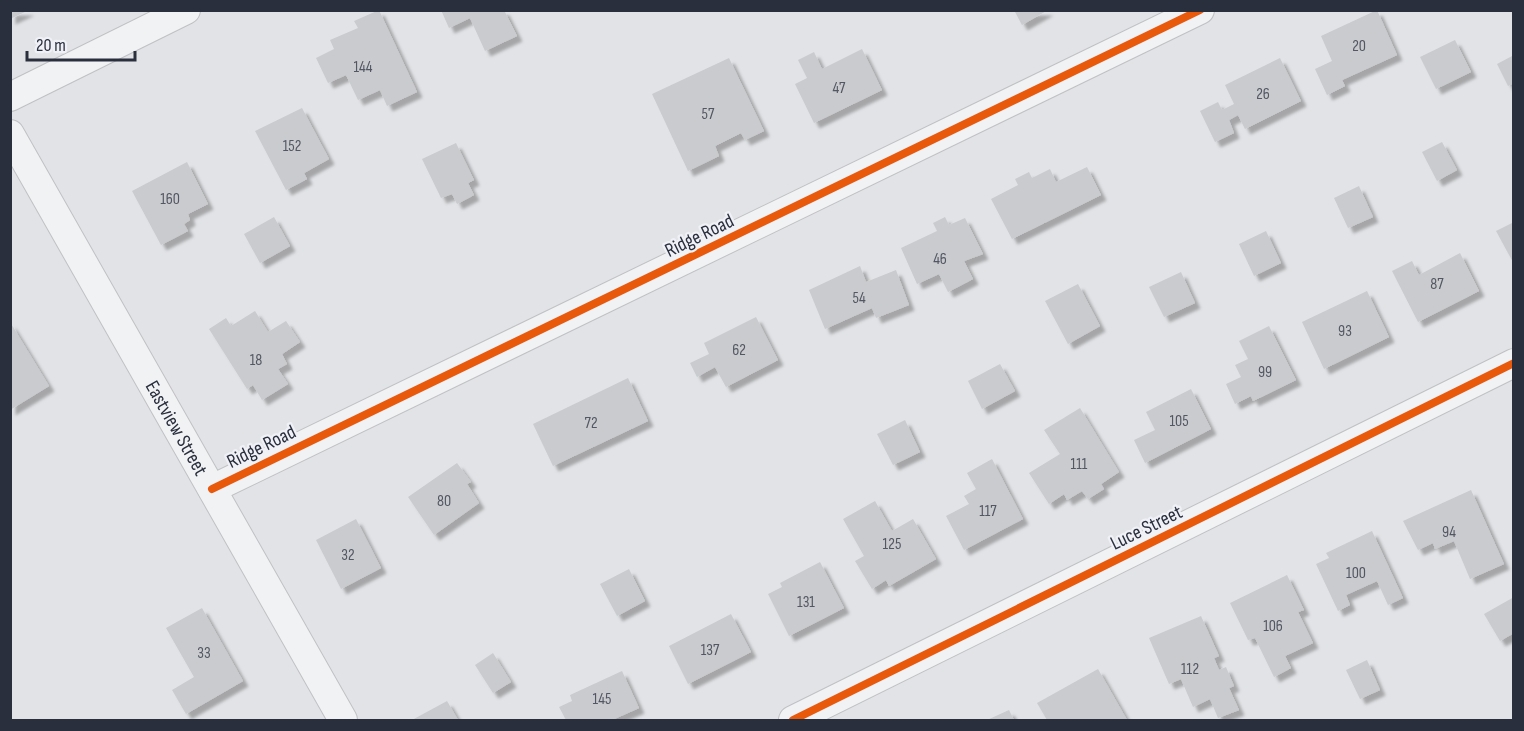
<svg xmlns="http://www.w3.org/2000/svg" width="1524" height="731" font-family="'Sofia Sans Condensed',sans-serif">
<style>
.building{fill:#cacbce;filter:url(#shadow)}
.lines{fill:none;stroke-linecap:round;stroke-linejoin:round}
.street-casing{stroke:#c0c1c4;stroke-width:30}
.street{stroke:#f1f2f4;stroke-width:28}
.cycleway-casing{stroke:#f0f1f6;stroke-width:11}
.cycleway{stroke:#e8590c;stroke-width:8}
.labels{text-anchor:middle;stroke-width:4.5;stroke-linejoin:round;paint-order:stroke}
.number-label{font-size:16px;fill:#535763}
.street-label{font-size:20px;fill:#2a2f3e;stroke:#f0f1f6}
</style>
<defs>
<filter id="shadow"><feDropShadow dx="5.5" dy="5.5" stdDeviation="1.5" flood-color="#0004"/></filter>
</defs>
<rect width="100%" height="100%" fill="#e2e3e6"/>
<g class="building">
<path d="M 10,10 L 29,10 L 10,19 Z"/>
<path d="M 379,10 L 417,92 L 387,106 L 380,90 L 358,100 L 346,75 L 328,83 L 316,58 L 334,49 L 330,40 L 358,28 L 354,21 Z"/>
<path d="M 441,10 L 504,10 L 517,36 L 485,51 L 470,18 L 449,28 Z"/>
<path d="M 1014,10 L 1048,10 L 1022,25 Z"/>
<path d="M 1377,10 L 1397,55 L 1342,80 L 1345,86 L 1327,95 L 1315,69 L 1332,61 L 1321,36 Z"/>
<path d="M 1455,40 L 1471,72 L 1436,89 L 1420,57 Z"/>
<path d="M 862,49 L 882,90 L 814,123 L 795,84 L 807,78 L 798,60 L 814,52 L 822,69 Z"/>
<path d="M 1514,55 L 1514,83 L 1508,86 L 1497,64 Z"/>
<path d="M 729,58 L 764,131 L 745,140 L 741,133 L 715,146 L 719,156 L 688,171 L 652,94 Z"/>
<path d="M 1280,58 L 1301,101 L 1245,129 L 1238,115 L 1229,120 L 1234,133 L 1215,142 L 1200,111 L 1218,102 L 1222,110 L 1234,104 L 1225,85 Z"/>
<path d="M 302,108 L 329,159 L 304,173 L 307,179 L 286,190 L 255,131 Z"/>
<path d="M 1442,142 L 1457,170 L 1437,181 L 1422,152 Z"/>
<path d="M 456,143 L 474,180 L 468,183 L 474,195 L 457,204 L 452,194 L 441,198 L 422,159 Z"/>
<path d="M 187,162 L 208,204 L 188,214 L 190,220 L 184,224 L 188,231 L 161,245 L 132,191 Z"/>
<path d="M 1087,167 L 1101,195 L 1012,239 L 991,199 L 1018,185 L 1015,179 L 1029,172 L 1032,178 L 1050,169 L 1056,182 Z"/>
<path d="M 1359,186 L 1373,217 L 1348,228 L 1334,198 Z"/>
<path d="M 274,217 L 290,246 L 260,263 L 244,234 Z"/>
<path d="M 945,217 L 949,225 L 965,218 L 983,254 L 964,261 L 973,279 L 948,292 L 939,274 L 917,284 L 901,248 L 937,231 L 933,223 Z"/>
<path d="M 1514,222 L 1514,264 L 1496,231 Z"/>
<path d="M 1266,231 L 1281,263 L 1254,276 L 1239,244 Z"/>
<path d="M 1460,253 L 1479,291 L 1418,322 L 1392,271 L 1412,261 L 1419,275 Z"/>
<path d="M 860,266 L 866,282 L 896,270 L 909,305 L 876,318 L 872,308 L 825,329 L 809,290 Z"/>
<path d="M 1181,272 L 1195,303 L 1164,317 L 1149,287 Z"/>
<path d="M 1078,284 L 1100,326 L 1068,344 L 1045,301 Z"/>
<path d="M 1367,291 L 1389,337 L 1324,369 L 1302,322 Z"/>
<path d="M 255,311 L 268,332 L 286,321 L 300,342 L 282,354 L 287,364 L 278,369 L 288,384 L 262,400 L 253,385 L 247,389 L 209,329 L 226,318 L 231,326 Z"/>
<path d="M 756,317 L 778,360 L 726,387 L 715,367 L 697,377 L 690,363 L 709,354 L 704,343 Z"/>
<path d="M 10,322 L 49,386 L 10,410 Z"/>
<path d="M 1269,326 L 1296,380 L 1253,401 L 1251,396 L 1235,404 L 1226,384 L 1241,377 L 1235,365 L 1248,359 L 1239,341 Z"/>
<path d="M 1000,364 L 1015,391 L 982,409 L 968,381 Z"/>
<path d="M 628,378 L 648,421 L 553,466 L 533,424 Z"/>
<path d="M 1191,389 L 1211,429 L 1145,463 L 1134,440 L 1155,430 L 1146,412 Z"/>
<path d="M 1080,408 L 1119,472 L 1101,484 L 1104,489 L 1088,499 L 1082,491 L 1067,500 L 1064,494 L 1049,504 L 1029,473 L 1060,454 L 1044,430 Z"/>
<path d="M 905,420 L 920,452 L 893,465 L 877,434 Z"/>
<path d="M 992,459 L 1023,519 L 964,550 L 946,516 L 969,504 L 964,496 L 976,489 L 967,473 Z"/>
<path d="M 457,463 L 471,482 L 467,484 L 479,503 L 434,535 L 408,497 Z"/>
<path d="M 1471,490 L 1504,564 L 1470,579 L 1454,541 L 1435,549 L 1433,543 L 1418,550 L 1403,521 Z"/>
<path d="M 875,501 L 892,531 L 913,519 L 936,559 L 889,586 L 886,580 L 872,589 L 855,561 L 864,556 L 843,519 Z"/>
<path d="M 356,519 L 381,568 L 341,589 L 316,540 Z"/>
<path d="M 1372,531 L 1403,598 L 1388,605 L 1377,581 L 1346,595 L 1350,605 L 1338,611 L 1316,564 L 1329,558 L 1326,553 Z"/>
<path d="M 820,562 L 844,608 L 789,636 L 768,594 L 782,587 L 780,583 Z"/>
<path d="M 629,569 L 645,601 L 617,616 L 600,584 Z"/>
<path d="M 1287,575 L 1304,610 L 1298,612 L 1313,643 L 1285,656 L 1291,668 L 1274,677 L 1255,638 L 1248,640 L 1230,603 Z"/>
<path d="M 1514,597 L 1514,633 L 1500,641 L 1484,614 Z"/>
<path d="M 202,608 L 243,681 L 186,714 L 172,690 L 194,677 L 166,628 Z"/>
<path d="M 731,614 L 751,652 L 688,684 L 669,646 Z"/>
<path d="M 1201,616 L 1219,656 L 1214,658 L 1219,670 L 1226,667 L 1234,686 L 1229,688 L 1239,710 L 1218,718 L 1210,699 L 1193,707 L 1181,679 L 1169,684 L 1149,638 Z"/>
<path d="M 493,653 L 511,682 L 493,693 L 475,665 Z"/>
<path d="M 1367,660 L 1380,690 L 1360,699 L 1346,670 Z"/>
<path d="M 1098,669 L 1127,720 L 1047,720 L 1037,703 Z"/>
<path d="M 622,671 L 639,708 L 612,720 L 566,720 L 559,707 L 572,701 L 570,695 Z"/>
<path d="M 447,701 L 458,720 L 412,720 Z"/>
<path d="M 1009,710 L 1014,720 L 987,720 Z"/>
</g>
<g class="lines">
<defs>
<g id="street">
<path d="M 10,97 L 186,10"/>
<path id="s1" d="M 10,134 L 343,720"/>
<path d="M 212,489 L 1200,10"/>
<path d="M 793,720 L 1514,363"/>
</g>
</defs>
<use href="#street" class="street-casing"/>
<use href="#street" class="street"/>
<defs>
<g id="cycleway">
<path d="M 212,489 L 1200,10"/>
<path d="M 793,720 L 1514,363"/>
</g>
</defs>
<use href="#cycleway" class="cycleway-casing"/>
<use href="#cycleway" class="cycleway"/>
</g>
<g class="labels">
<g class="number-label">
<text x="1359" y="51">20</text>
<text x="363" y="72">144</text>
<text x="839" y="93">47</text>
<text x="1263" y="99">26</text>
<text x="708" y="119">57</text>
<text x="292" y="151">152</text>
<text x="170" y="204">160</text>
<text x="940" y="264">46</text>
<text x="1437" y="289">87</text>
<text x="859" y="303">54</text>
<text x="1345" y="336">93</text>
<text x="739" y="355">62</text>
<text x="256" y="365">18</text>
<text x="1265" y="377">99</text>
<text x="1179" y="426">105</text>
<text x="591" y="428">72</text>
<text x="1079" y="469">111</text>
<text x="444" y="506">80</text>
<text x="988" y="516">117</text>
<text x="1449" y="537">94</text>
<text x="892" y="549">125</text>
<text x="348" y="560">32</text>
<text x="1356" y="578">100</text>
<text x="806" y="607">131</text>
<text x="1273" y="631">106</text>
<text x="710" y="655">137</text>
<text x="204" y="658">33</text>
<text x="1190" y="674">112</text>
<text x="602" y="704">145</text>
</g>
<g class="street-label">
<text transform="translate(699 235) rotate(-26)" y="7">Ridge Road</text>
<text dy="7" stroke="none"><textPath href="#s1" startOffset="338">Eastview Street</textPath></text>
<text transform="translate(261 446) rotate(-26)" y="7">Ridge Road</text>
<text transform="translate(1146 527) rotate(-26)" y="7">Luce Street</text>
</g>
</g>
<rect width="1524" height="731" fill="none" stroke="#2a2f3e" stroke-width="24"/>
<path d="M27 51v9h108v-9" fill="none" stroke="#2a2f3e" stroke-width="3"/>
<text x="36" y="51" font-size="18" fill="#2a2f3e" stroke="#f0f1f6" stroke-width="4.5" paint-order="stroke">20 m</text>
</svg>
